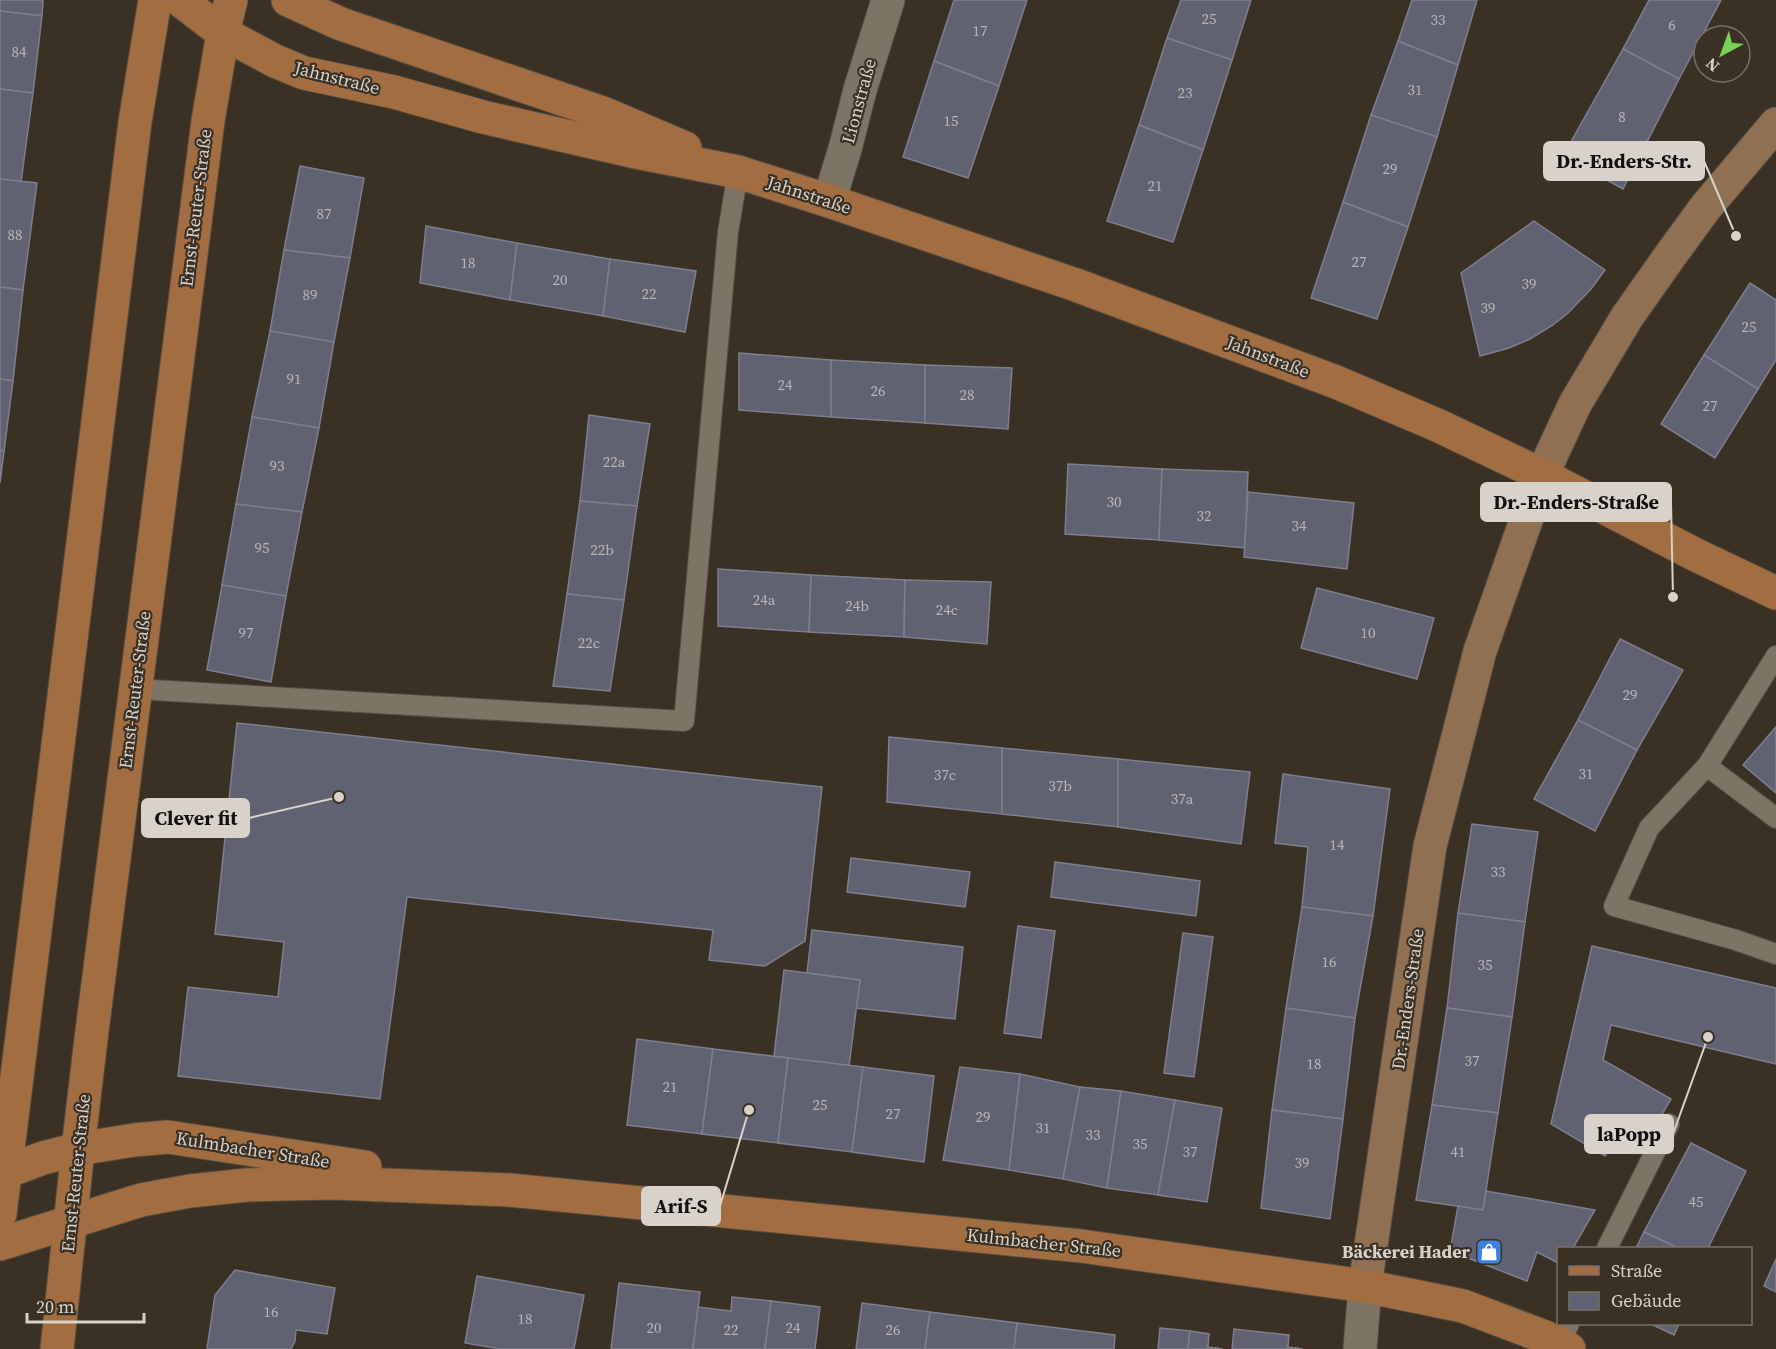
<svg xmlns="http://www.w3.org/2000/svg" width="1776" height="1349" font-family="'Source Serif 4',serif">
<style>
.building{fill:#616271;stroke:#7d7e8f;stroke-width:1.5}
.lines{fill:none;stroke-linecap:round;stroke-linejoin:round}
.service-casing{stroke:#544d42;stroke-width:22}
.minor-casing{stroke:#544d42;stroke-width:35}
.secondary-casing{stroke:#544d42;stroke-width:35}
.primary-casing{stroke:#544d42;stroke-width:35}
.service{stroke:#7e7465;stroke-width:20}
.minor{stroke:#7e7465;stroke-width:33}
.secondary{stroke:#907053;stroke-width:33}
.primary{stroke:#a26d40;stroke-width:33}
.labels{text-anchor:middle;stroke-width:4.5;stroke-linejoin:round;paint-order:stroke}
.number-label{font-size:15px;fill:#bab6b4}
.street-label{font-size:18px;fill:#d8d2ca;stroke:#3a3124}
.poi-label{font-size:18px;font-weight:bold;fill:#d8d2ca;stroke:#3a3124;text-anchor:end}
.leader{fill:none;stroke:#d8d2ca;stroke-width:2}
.callout-dot{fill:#d8d2ca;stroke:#3a3124;stroke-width:2}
.callout{fill:#d8d2ca;stroke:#d8d2ca;stroke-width:2}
.callout-label{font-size:20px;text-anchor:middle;font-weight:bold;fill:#111}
</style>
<rect width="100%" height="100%" fill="#3a3124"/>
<g class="building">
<path d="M 0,0 L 43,0 L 42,16 L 0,11 Z"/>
<path d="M 954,0 L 1027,0 L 999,86 L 934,61 Z"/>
<path d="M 1181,0 L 1251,0 L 1232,60 L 1167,38 Z"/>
<path d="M 1412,0 L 1477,0 L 1458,65 L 1398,41 Z"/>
<path d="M 1649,0 L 1721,0 L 1679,79 L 1623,49 Z"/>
<path d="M 0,11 L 42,16 L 33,93 L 0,89 Z"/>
<path d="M 1167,38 L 1232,60 L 1203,150 L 1139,125 Z"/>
<path d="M 1398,41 L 1458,65 L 1437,137 L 1371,115 Z"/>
<path d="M 1623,49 L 1679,79 L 1623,189 L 1563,156 Z"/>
<path d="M 934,61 L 999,86 L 968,178 L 903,157 Z"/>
<path d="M 0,89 L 33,93 L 21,182 L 0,179 Z"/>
<path d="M 1371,115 L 1437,137 L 1408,227 L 1343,202 Z"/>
<path d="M 1139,125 L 1203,150 L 1173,242 L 1107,221 Z"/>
<path d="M 300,166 L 364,178 L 350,258 L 284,250 Z"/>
<path d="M 0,179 L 37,183 L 23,290 L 0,287 Z"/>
<path d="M 1343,202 L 1408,227 L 1377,319 L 1311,298 Z"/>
<path d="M 1534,221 L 1605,270 L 1591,289 L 1568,313 L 1553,325 L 1530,339 L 1509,348 L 1480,356 L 1461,273 Z"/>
<path d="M 426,226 L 517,243 L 510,300 L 420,283 Z"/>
<path d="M 517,243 L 610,259 L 603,316 L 510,300 Z"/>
<path d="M 284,250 L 350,258 L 334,342 L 270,331 Z"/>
<path d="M 610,259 L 696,271 L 685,332 L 603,316 Z"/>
<path d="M 1750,283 L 1776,300 L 1776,360 L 1758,389 L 1704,355 Z"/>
<path d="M 0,287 L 23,290 L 13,381 L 0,379 Z"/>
<path d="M 270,331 L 334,342 L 319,428 L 252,417 Z"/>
<path d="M 739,353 L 831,360 L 831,417 L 739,410 Z"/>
<path d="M 1704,355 L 1758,389 L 1715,458 L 1661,424 Z"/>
<path d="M 831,360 L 925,365 L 925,423 L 831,417 Z"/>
<path d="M 925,365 L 1012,368 L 1008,429 L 925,423 Z"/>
<path d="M 0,379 L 13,381 L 4,451 L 0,450 Z"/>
<path d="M 589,415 L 650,424 L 637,506 L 580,501 Z"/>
<path d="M 252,417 L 319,428 L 302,512 L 236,504 Z"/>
<path d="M 0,450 L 4,451 L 0,483 Z"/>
<path d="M 1068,464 L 1162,469 L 1159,540 L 1065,534 Z"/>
<path d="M 1162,469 L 1248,472 L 1245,548 L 1159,540 Z"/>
<path d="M 1248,492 L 1354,503 L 1347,569 L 1244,557 Z"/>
<path d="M 580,501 L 637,506 L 624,600 L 567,594 Z"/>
<path d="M 236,504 L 302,512 L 286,596 L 222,585 Z"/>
<path d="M 718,569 L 811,575 L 809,632 L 718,626 Z"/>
<path d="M 811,575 L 905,580 L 904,637 L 809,632 Z"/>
<path d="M 905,580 L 991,582 L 987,644 L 904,637 Z"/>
<path d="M 222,585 L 286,596 L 271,682 L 207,670 Z"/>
<path d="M 1317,588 L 1434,618 L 1417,679 L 1301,648 Z"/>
<path d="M 567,594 L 624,600 L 610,691 L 553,686 Z"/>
<path d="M 1620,639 L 1683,670 L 1637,750 L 1578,720 Z"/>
<path d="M 1578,720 L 1637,750 L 1595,831 L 1534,799 Z"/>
<path d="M 237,723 L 822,787 L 805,941 L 765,966 L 709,960 L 713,930 L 407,897 L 380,1099 L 178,1076 L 188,987 L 278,997 L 284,942 L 215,934 Z"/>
<path d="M 1776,727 L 1776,793 L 1743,765 Z"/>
<path d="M 889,737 L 1002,748 L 1002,814 L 887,802 Z"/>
<path d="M 1002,748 L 1118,759 L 1118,827 L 1002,814 Z"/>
<path d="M 1118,759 L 1250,772 L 1241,844 L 1118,827 Z"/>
<path d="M 1283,774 L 1390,789 L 1373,916 L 1302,907 L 1308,847 L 1275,843 Z"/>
<path d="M 1472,824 L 1538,832 L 1525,922 L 1458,913 Z"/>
<path d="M 851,858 L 970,872 L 965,907 L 847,892 Z"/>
<path d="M 1055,862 L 1200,881 L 1196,916 L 1051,897 Z"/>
<path d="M 1302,907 L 1373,916 L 1355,1018 L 1286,1008 Z"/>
<path d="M 1458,913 L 1525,922 L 1512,1017 L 1447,1008 Z"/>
<path d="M 1018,926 L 1055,931 L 1041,1038 L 1004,1033 Z"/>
<path d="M 812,930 L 963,947 L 955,1019 L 856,1008 L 860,980 L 807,973 Z"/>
<path d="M 1183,933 L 1213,937 L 1194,1077 L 1164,1073 Z"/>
<path d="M 1592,946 L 1776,988 L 1776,1064 L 1611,1025 L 1603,1060 L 1671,1099 L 1651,1133 L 1627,1119 L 1605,1156 L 1551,1124 Z"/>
<path d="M 784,970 L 860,980 L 849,1066 L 774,1056 Z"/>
<path d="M 1286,1008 L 1355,1018 L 1343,1119 L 1272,1110 Z"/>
<path d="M 1447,1008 L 1512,1017 L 1498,1113 L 1432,1105 Z"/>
<path d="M 637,1039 L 713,1049 L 702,1134 L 627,1125 Z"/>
<path d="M 713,1049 L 788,1058 L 778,1143 L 702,1134 Z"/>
<path d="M 788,1058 L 863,1067 L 852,1152 L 778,1143 Z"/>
<path d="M 863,1067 L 934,1076 L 924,1162 L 852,1152 Z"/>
<path d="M 960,1067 L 1020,1074 L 1009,1170 L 943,1160 Z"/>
<path d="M 1020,1074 L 1080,1087 L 1063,1179 L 1009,1170 Z"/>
<path d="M 1080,1087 L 1121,1091 L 1107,1188 L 1063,1179 Z"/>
<path d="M 1121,1091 L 1175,1100 L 1158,1195 L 1107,1188 Z"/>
<path d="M 1175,1100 L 1222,1108 L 1207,1202 L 1158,1195 Z"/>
<path d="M 1432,1105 L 1498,1113 L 1483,1210 L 1416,1200 Z"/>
<path d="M 1272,1110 L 1343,1119 L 1330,1219 L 1261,1208 Z"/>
<path d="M 1691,1143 L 1746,1171 L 1708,1248 L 1678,1248 L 1644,1232 Z"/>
<path d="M 1486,1191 L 1595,1210 L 1573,1248 L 1558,1248 L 1558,1263 L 1537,1252 L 1527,1281 L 1450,1251 L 1458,1206 L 1483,1210 Z"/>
<path d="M 1644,1232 L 1678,1248 L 1636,1248 Z"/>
<path d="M 1776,1259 L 1776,1292 L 1764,1286 Z"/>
<path d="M 235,1270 L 335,1288 L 327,1334 L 296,1330 L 295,1341 L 291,1349 L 207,1349 L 215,1295 Z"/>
<path d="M 477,1276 L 584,1295 L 574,1349 L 501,1349 L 465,1343 Z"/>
<path d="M 619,1283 L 700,1292 L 693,1349 L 611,1349 Z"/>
<path d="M 732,1297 L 771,1301 L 765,1349 L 693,1349 L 698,1307 L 731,1311 Z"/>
<path d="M 771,1301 L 820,1307 L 815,1349 L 765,1349 Z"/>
<path d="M 862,1303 L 930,1312 L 925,1349 L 856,1349 Z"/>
<path d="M 930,1312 L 1017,1323 L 1014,1349 L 925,1349 Z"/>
<path d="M 1017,1323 L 1115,1335 L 1114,1349 L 1014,1349 Z"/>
<path d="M 1651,1324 L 1679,1324 L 1674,1335 Z"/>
<path d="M 1160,1328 L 1190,1331 L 1188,1349 L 1158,1349 Z"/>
<path d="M 1234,1329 L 1289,1335 L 1288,1347 L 1303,1349 L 1232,1349 Z"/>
<path d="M 1190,1331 L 1209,1334 L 1208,1347 L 1223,1349 L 1188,1349 Z"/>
</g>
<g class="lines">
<defs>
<g id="service">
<path d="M 1776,656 L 1707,766 L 1649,828 L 1614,906 L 1736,940 L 1776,954"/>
<path d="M 135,689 L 684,721 L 728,232 L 738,172"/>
<path d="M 1707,766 L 1776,818"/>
<path d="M 1607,1248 L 1669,1124"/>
<path d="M 1559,1344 L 1569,1324"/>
</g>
<g id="minor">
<path d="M 829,201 L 845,149 L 860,90 L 888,0"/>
<path d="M 1360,1349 L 1365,1286"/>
</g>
<path id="secondary" d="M 1365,1286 L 1430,846 L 1480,651 L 1542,475 L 1575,404 L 1627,317 L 1670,256 L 1705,208 L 1776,124"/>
<g id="primary">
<path d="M 180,0 L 223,33 L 275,61 L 304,73 L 394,92 L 483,117 L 631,151 L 738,172 L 829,201 L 1076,285 L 1336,382 L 1437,425 L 1542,475 L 1696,555 L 1776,593"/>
<path d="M 288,0 L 341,24 L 603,113 L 685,148"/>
<path d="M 0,1174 L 43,1158 L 78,1149 L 134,1140 L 168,1137 L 365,1167"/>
<path d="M 0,1214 L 135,122 L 155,0"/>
<path d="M 0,1244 L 141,1200 L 190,1191 L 247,1185 L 333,1183 L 509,1190 L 1081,1246 L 1365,1286 L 1463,1306 L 1545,1337 L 1569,1349"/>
<path d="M 57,1349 L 78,1149 L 91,1039 L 208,121 L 223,33 L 231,0"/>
</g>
</defs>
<use href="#service" class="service-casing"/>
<use href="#minor" class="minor-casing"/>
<use href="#secondary" class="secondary-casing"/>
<use href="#primary" class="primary-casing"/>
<use href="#service" class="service"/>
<use href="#minor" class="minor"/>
<use href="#secondary" class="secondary"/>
<use href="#primary" class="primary"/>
</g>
<defs>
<symbol id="shop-square" viewBox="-11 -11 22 22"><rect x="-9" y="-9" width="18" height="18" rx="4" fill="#3f7fe0" stroke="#3a3124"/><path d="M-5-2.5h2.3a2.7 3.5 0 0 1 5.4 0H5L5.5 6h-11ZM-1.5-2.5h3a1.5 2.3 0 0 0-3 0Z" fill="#fff"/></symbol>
</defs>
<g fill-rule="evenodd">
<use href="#shop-square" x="1474" y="1237" width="30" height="30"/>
</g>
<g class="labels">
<g class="number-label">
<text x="1209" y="24">25</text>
<text x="1438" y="25">33</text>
<text x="1672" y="30">6</text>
<text x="980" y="36">17</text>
<text x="19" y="57">84</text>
<text x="1415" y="95">31</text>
<text x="1185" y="98">23</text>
<text x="1622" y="122">8</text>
<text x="951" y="126">15</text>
<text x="1390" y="174">29</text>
<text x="1155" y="191">21</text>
<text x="324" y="219">87</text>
<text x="15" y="240">88</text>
<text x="1359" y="267">27</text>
<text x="468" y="268">18</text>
<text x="560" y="285">20</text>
<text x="1529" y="289">39</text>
<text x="649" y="299">22</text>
<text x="310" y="300">89</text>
<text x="1488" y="313">39</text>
<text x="1749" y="332">25</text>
<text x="294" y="384">91</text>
<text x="785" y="390">24</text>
<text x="878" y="396">26</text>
<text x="967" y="400">28</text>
<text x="1710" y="411">27</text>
<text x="614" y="467">22a</text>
<text x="277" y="471">93</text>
<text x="1114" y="507">30</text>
<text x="1204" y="521">32</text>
<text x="1299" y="531">34</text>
<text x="262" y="553">95</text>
<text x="602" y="555">22b</text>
<text x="764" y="605">24a</text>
<text x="857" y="611">24b</text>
<text x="947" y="615">24c</text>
<text x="246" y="638">97</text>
<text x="1368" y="638">10</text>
<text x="589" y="648">22c</text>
<text x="1630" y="700">29</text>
<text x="1586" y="779">31</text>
<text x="945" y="780">37c</text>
<text x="1060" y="791">37b</text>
<text x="1182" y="804">37a</text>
<text x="1337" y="850">14</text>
<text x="1498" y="877">33</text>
<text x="1329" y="967">16</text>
<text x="1485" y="970">35</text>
<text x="1472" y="1066">37</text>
<text x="1314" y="1069">18</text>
<text x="670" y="1092">21</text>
<text x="820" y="1110">25</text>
<text x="893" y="1119">27</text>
<text x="983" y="1122">29</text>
<text x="1043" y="1133">31</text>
<text x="1093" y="1140">33</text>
<text x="1140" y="1149">35</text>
<text x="1190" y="1157">37</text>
<text x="1458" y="1157">41</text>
<text x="1302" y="1168">39</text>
<text x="1696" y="1207">45</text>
<text x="271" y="1317">16</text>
<text x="525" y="1324">18</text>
<text x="654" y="1333">20</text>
<text x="793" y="1333">24</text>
<text x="731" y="1335">22</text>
<text x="893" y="1335">26</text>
</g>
<g class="street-label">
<text transform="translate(337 78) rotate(14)" y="6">Jahnstraße</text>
<text transform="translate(859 101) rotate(-75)" y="6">Lionstraße</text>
<text transform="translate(809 195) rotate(18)" y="6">Jahnstraße</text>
<text transform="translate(196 208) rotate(-83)" y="6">Ernst-Reuter-Straße</text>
<text transform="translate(1268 357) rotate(21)" y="6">Jahnstraße</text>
<text transform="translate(135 690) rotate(-83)" y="6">Ernst-Reuter-Straße</text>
<text transform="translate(1408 999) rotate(-82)" y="6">Dr.-Enders-Straße</text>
<text transform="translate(253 1150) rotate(9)" y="6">Kulmbacher Straße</text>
<text transform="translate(76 1173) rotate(-84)" y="6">Ernst-Reuter-Straße</text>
<text transform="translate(1044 1243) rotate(6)" y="6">Kulmbacher Straße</text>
</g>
<g class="poi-label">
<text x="1470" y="1258">Bäckerei Hader</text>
</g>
</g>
<path class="leader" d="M1736 236L1704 161M1673 597L1671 502M339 797L249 818M1708 1037L1673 1134M749 1110L720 1206"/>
<g class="callout-dot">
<circle cx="1736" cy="236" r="6"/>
<circle cx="1673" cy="597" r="6"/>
<circle cx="339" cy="797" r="6"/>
<circle cx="1708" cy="1037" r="6"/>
<circle cx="749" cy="1110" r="6"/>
</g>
<g class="callout">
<rect x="1544" y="142" width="160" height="38" rx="6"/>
<rect x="1481" y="483" width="190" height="38" rx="6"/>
<rect x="142" y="799" width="107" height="38" rx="6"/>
<rect x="1585" y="1115" width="88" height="38" rx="6"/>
<rect x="642" y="1187" width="78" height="38" rx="6"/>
</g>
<g class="callout-label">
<text x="1624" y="168">Dr.-Enders-Str.</text>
<text x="1576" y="509">Dr.-Enders-Straße</text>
<text x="196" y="825">Clever fit</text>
<text x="1629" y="1141">laPopp</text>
<text x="681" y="1213">Arif-S</text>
</g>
<rect x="1557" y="1247" width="195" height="78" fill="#3a3124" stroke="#797166" stroke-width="1.5"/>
<rect x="1569" y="1266" width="30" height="9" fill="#a26d40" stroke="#797166" stroke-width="1.5"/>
<text x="1611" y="1277" font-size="18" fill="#d8d2ca">Straße</text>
<rect x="1569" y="1292" width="30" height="18" fill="#616271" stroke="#797166" stroke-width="1.5"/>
<text x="1611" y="1307" font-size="18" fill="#d8d2ca">Gebäude</text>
<g transform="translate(1722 54) rotate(221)"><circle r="28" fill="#3a3124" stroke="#797166" stroke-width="1.5"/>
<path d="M0-4.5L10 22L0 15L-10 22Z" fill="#79d158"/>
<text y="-9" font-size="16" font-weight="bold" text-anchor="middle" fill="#d8d2ca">N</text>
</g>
<path d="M27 1313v9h117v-9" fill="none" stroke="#d8d2ca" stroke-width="3"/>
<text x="36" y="1313" font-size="18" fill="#d8d2ca" stroke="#3a3124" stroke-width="4.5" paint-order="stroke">20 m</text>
</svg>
